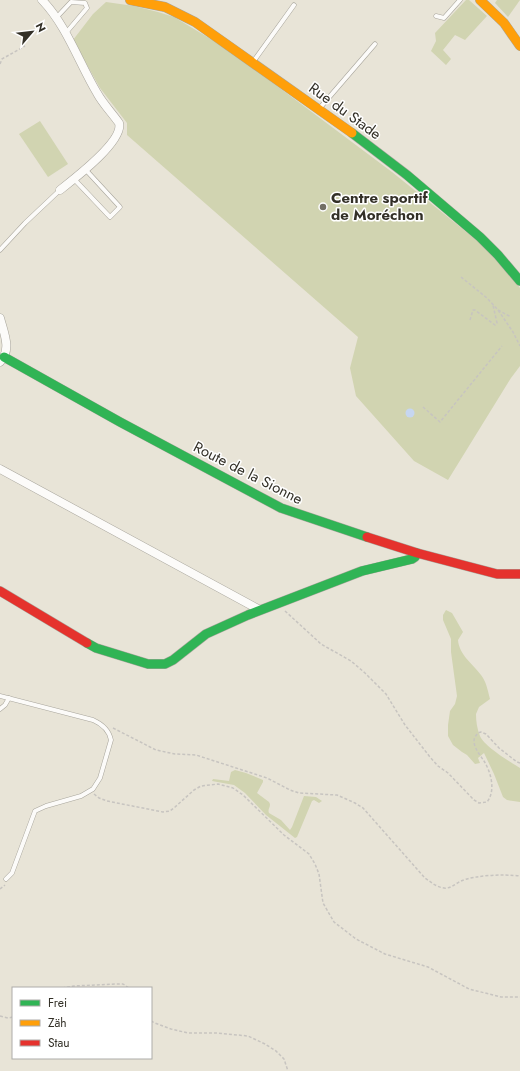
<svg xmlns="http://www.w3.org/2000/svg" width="520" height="1071" font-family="Jost,sans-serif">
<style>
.green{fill:#d1d4b1}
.water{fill:#c6d6f0}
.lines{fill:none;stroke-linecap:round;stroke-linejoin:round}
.lane-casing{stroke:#a8a59c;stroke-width:5}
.street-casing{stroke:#a8a59c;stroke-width:9}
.fast-casing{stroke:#a8a59c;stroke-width:10}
.slow-casing{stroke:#a8a59c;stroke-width:10}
.jam-casing{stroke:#a8a59c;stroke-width:10}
.path{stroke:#c7c4c0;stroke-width:1.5;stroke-dasharray:3 2;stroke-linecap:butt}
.lane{stroke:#fcfbf9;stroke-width:4}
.street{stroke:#fcfbf9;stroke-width:8}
.fast{stroke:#30b455;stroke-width:9}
.slow{stroke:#ff9f0a;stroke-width:9}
.jam{stroke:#e5322d;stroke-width:9}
.poi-dot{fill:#726f65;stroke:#fff;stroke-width:1.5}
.labels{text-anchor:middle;stroke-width:3;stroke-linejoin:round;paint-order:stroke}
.street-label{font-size:15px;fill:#333027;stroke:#fff}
.poi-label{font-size:15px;font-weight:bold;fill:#333027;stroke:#fff;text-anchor:start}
</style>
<rect width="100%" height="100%" fill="#e8e4d7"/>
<g class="green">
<path d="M 466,0 L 469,0 L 487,16 L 465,40 L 455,35 L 443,50 L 451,59 L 446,65 L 431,51 L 436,41 L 435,33 Z"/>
<path d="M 497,0 L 520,0 L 508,17 L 495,3 Z"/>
<path d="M 106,2 L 134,6 L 158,12 L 174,17 L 229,50 L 392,172 L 480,243 L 511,276 L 520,288 L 520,366 L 511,378 L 448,480 L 414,461 L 356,396 L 350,368 L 358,337 L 127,135 L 127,123 L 100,88 L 73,40 L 93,14 Z"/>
<path d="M 40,121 L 68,164 L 48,177 L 19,134 Z"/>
<path d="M 446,610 L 452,613 L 463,632 L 458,640 C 459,655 473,664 481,675 C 486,681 488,691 490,699 L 479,707 L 476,714 C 476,721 477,729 480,736 C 484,746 510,762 520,768 L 520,802 L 507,800 L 503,797 L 494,774 L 484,753 L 478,758 L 480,763 L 475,764 L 467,755 L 462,752 L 453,745 L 448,736 L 448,725 L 450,711 L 455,704 L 457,696 L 451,652 L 451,639 L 443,620 L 443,615 Z"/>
<path d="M 235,770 L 246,773 L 263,780 L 263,782 L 257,793 L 269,802 C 272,806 267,809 269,813 L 281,820 L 290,830 L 292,827 L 304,796 L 316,797 L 322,801 L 319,803 L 314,800 L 312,801 L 297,837 L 295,838 L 266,815 L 245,793 L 234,785 L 212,781 L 213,779 L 229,781 L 231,772 Z"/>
</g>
<circle class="water" cx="410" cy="413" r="4.5"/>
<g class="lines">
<defs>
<g id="lane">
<path d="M 436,16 L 444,18 L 460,0"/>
<path d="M 56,18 L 71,2 L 85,3 L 87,8 L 65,34"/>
<path d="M 253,62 L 294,5"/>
<path d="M 319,109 L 375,44"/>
<path d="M 74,179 L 110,217 L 120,207 L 85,169"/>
<path d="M 0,250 L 25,223 L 60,190"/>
<path d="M 0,696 L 93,720 C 102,724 109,730 111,740 L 100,778 L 93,789 L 81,796 L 46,806 L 35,811 L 12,873 L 6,879"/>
<path d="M 0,709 L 5,705 L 9,698"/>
</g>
<g id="street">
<path d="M 42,0 C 67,26 79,63 97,93 C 103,104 112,113 119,123 C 124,141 74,179 60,190"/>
<path d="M 0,318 C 4,333 12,350 0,362"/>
<path d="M 0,469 L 260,610"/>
</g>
<g id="fast">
<path d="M 352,133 L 407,175 L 480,237 L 498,255 L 520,281"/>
<path d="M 4,357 L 120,422 L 281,508 L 367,537"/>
<path d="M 87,643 L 96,648 L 148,664 L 165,664 L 173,660 L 206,634 L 248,615 L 362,571 L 412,559 L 415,557 L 417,553"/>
</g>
<g id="slow">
<path d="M 130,0 L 165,7 L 195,22 L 352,133"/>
<path d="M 480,0 L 504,23 L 520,46"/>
</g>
<g id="jam">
<path d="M 367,537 L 417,553 L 497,574 L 520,574"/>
<path d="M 0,591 L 87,643"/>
</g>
</defs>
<use href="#lane" class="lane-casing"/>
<use href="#street" class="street-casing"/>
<use href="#fast" class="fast-casing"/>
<use href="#slow" class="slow-casing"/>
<use href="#jam" class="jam-casing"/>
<g class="path">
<path d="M 0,64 L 2,59 L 25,46"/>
<path d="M 461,277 L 487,298 L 498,310 L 513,332 L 520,346"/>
<path d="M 498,310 L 511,317"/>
<path d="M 470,320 L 473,310 L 475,310 L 495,325 L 497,323 L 493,305"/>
<path d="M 423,407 L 440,422 L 502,346"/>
<path d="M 285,611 L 321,644 L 351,661 L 365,673 L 386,694 L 405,725 L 430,757 L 438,766 L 448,773 L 474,800 L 479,803 L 487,802 C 496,791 491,772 484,761 C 480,755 474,748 474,741 C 474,738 476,735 478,733 L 481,732 L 486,734 L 499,748 L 517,762 L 520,763"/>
<path d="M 113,728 L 156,750 L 175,754 L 196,755 L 267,778 L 290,790 L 299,793 L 337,795 L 355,803 L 363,808 L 425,878 C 431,882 436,887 444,888 C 450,889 455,884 461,881 C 475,875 504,874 520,876"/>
<path d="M 94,794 L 99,798 L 107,801 L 163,812 L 170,811 L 175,807 L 194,790 L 201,786 L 218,784 L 233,788 L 243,795 L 284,835 L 309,854 L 315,864 L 319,874 L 323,903 L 334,922 L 356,939 L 385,954 L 428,967 L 469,989 L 501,997 L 520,997"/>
<path d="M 0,889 L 5,885"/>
<path d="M 62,988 L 74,986 L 115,984 L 123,984 L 129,988"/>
<path d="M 0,1016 L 8,1018 L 13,1017"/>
<path d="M 151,1021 L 155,1023 L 171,1029 L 188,1033 L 217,1033 L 248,1036 L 265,1044 L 276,1051 L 284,1059 L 288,1071"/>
</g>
<use href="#lane" class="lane"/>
<use href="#street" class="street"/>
<use href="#fast" class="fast"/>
<use href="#slow" class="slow"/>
<use href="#jam" class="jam"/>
</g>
<circle class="poi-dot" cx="323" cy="207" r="4"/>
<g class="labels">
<g class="street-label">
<text transform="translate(345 111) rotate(36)" y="5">Rue du Stade</text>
<text transform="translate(248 473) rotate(27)" y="5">Route de la Sionne</text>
</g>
<g class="poi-label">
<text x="331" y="203">Centre sportif<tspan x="331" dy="17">de Moréchon</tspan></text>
</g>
</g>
<rect x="12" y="987" width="140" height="72" fill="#ffffff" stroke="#adaca9"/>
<rect x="20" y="1000" width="20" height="6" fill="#30b455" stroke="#adaca9"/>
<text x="48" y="1007" font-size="12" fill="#333027">Frei</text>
<rect x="20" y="1020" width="20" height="6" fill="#ff9f0a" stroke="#adaca9"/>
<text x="48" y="1027" font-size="12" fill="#333027">Zäh</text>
<rect x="20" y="1040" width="20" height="6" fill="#e5322d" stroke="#adaca9"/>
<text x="48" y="1047" font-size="12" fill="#333027">Stau</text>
<g transform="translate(32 32) rotate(62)" stroke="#ffffff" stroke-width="3" paint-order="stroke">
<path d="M0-3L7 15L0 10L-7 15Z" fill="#333027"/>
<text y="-6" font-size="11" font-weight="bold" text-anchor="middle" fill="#333027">N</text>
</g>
</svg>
